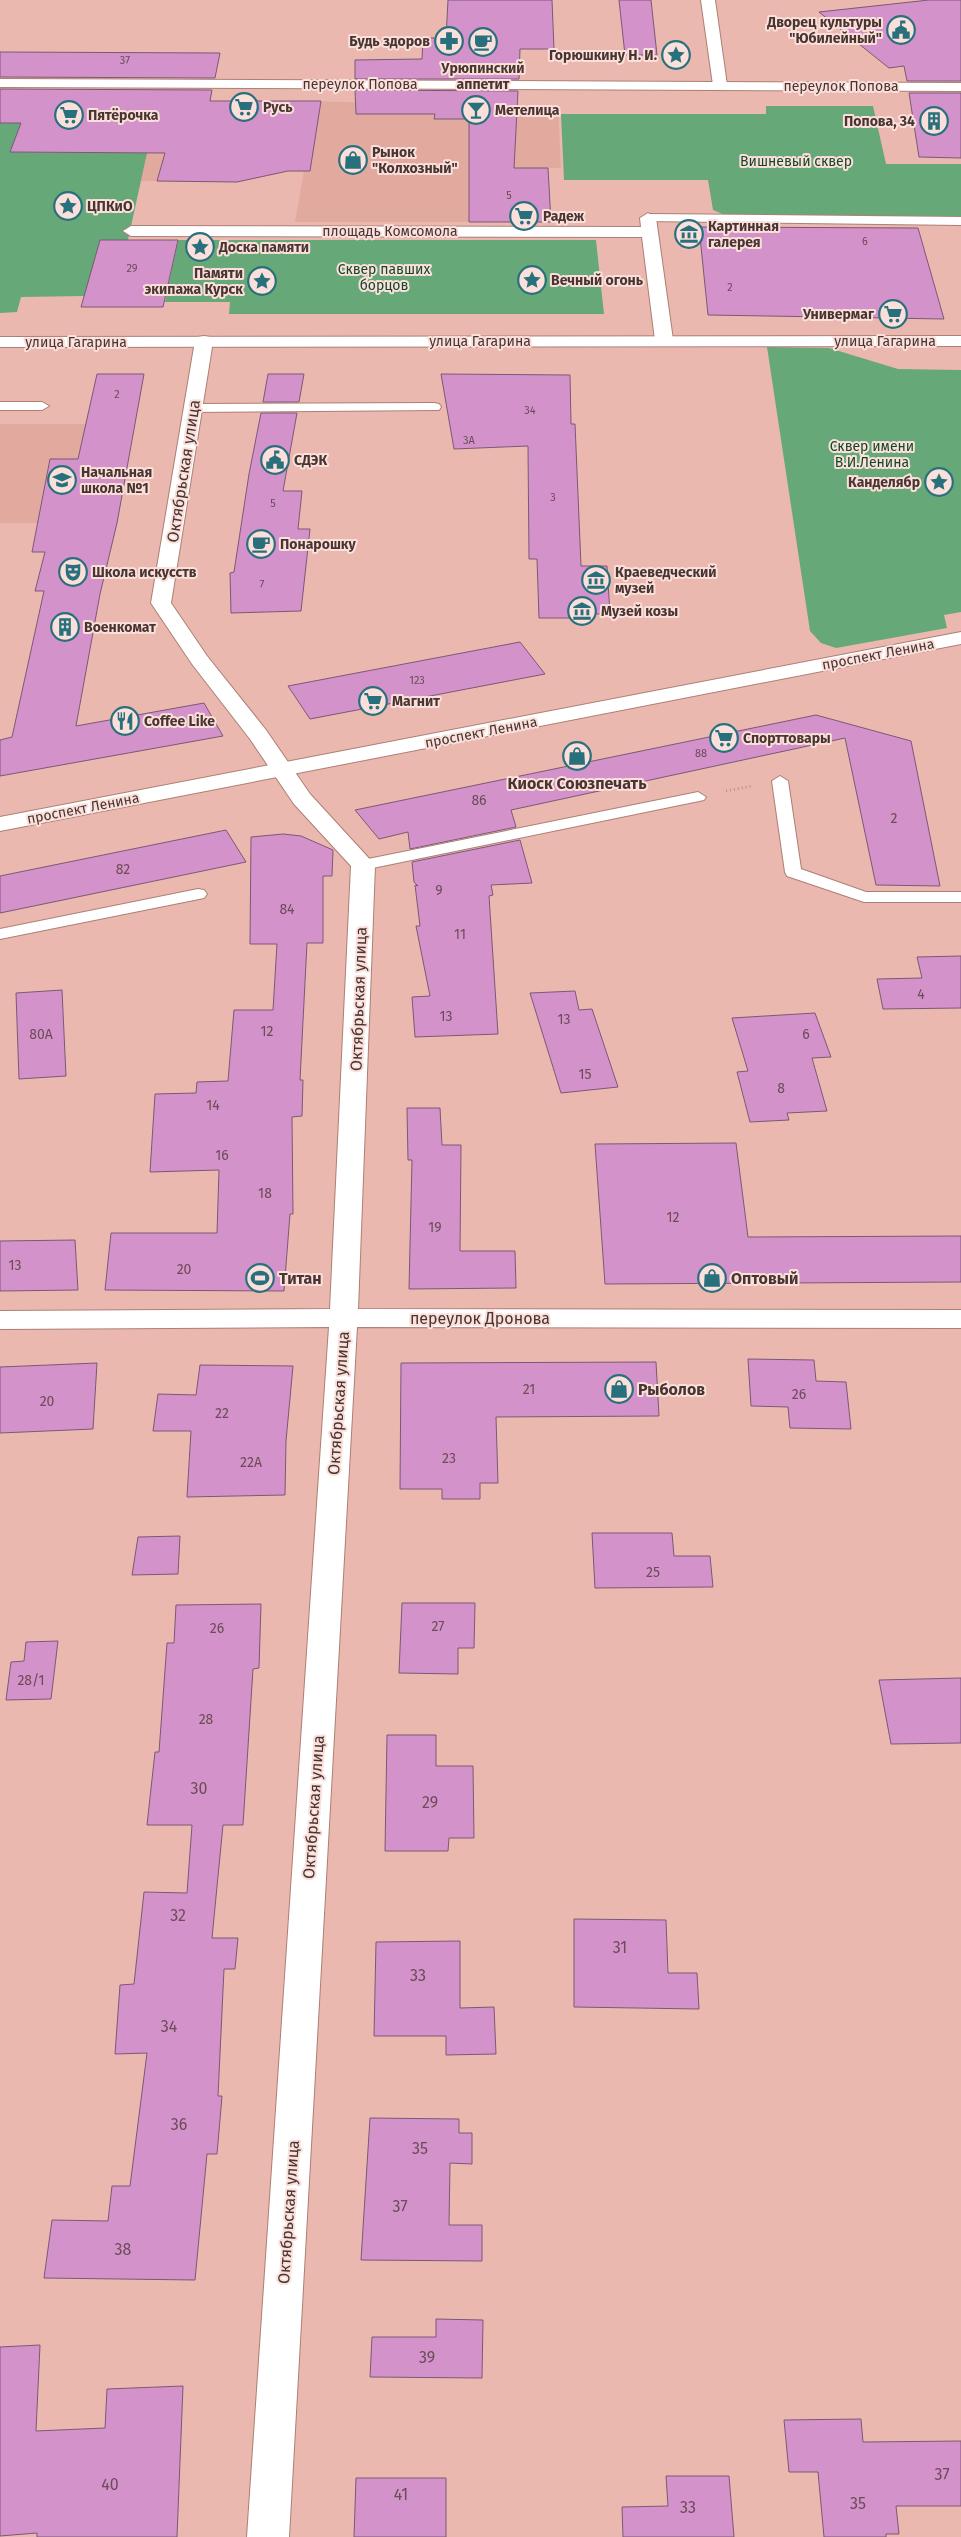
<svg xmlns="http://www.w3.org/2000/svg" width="961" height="2537" font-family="'Fira Sans',sans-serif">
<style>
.built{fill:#e2aa9e}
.green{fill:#67a878}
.building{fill:#d492cb;stroke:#7a5975}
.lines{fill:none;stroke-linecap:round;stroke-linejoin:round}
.lane-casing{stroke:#ad7f75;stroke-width:2}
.street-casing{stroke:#ad7f75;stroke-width:2}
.secondary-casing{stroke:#ad7f75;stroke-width:2}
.path{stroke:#b78e86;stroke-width:2.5;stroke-dasharray:1 3;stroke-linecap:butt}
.lane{fill:#fff;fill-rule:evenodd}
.street{fill:#fff;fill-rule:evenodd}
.secondary{fill:#fff;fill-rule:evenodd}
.labels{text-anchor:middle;stroke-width:4;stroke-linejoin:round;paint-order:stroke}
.far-number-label{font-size:11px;fill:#6b4c57}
.far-poi-label{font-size:14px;font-weight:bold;fill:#483430;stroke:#fadfda;text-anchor:start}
.far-street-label{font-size:14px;fill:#483430;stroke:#fadfda}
.far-park-label{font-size:14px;fill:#104825;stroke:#fadfda}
.number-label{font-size:14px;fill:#6b4c57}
.street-label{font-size:16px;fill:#483430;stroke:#fadfda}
.poi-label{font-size:16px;font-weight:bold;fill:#483430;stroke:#fadfda;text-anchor:start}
.near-number-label{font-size:16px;fill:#6b4c57}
</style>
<rect width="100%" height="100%" fill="#eab8ae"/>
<g class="built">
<path d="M 295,101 L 558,106 L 561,168 L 469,168 L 469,222 L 295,222 L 304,171 L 288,171 L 237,182 L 141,181 L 146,153 L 10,152 L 0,102 Z"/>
<path d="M 0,424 L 134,424 L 117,523 L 0,523 Z"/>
</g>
<g class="green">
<path d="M 766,106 L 873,106 L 886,164 L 961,164 L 961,217 L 725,215 L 713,210 L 708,180 L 564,180 L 561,114 L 766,114 Z"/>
<path d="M 0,123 L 21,123 L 11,152 L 147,153 L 128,240 L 84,296 L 21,297 L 17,312 L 0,313 Z"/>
<path d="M 178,240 L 596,240 L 604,314 L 229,314 L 230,302 L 165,302 Z"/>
<path d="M 767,347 L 829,348 L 898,369 L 961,370 L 961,612 L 944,615 L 947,628 L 836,648 L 821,643 L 810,631 Z"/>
</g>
<g class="building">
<path d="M 448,0 L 552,0 L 554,49 L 520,49 L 519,79 L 355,79 L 355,60 L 422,59 L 423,38 L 446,38 Z"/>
<path d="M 619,0 L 651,0 L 657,55 L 625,55 Z"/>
<path d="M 929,0 L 961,0 L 961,81 L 907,81 L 904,66 L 889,68 L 819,12 Z"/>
<path d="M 0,52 L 220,53 L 215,78 L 0,77 Z"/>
<path d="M 0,89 L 212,90 L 210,101 L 321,101 L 310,171 L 288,171 L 237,182 L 157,181 L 165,153 L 10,152 L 21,123 L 0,123 Z"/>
<path d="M 355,90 L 518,91 L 514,168 L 548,168 L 551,222 L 469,222 L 469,119 L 434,119 L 435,114 L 356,114 Z"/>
<path d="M 909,93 L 961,93 L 961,158 L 919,157 Z"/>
<path d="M 699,227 L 918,228 L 944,319 L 708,315 Z"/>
<path d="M 100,240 L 178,240 L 163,307 L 81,307 Z"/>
<path d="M 97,374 L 144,374 L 117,523 L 100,594 L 76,726 L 204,703 L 223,736 L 0,776 L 0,740 L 12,737 L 44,591 L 35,591 L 45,552 L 32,552 L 50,459 L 78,459 Z"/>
<path d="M 268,374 L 304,374 L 299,402 L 263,402 Z"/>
<path d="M 441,374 L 570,375 L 571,424 L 575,424 L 581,566 L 607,566 L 610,614 L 588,614 L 588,618 L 539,618 L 537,559 L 529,559 L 528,446 L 454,449 Z"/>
<path d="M 261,413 L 297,413 L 283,491 L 302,491 L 298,529 L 310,529 L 301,611 L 231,613 L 230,573 L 234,572 L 249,474 Z"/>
<path d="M 520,642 L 545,674 L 310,719 L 288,686 Z"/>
<path d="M 816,715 L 911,741 L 940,886 L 876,885 L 845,738 L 511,810 L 516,827 L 410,849 L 408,832 L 379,839 L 355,810 Z"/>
<path d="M 226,830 L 246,862 L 0,913 L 0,876 Z"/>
<path d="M 283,834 L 301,836 L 333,850 L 332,876 L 323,876 L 323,943 L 307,943 L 300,1080 L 303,1080 L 302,1116 L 292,1117 L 293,1214 L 290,1214 L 284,1291 L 105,1290 L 111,1233 L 217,1233 L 219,1170 L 150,1172 L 155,1094 L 196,1093 L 197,1082 L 228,1081 L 234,1010 L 273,1010 L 277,944 L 250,944 L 251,837 Z"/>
<path d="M 520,840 L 532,883 L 491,885 L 493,895 L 489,896 L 498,1034 L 415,1037 L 412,997 L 430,996 L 416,926 L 420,926 L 415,885 L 418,886 L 414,882 L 412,862 Z"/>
<path d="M 961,956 L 961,1008 L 883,1009 L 877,979 L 922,978 L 917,957 Z"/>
<path d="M 62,990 L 66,1076 L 19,1079 L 16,993 Z"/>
<path d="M 575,991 L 579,1010 L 592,1009 L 618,1087 L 561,1093 L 530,993 Z"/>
<path d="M 815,1013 L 831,1057 L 812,1058 L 827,1111 L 787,1113 L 789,1120 L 750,1122 L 737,1072 L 748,1071 L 732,1018 Z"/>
<path d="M 407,1108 L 440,1108 L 442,1145 L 461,1145 L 460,1251 L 515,1251 L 516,1288 L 409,1289 L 412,1160 L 408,1160 Z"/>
<path d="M 736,1143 L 748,1237 L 961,1236 L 961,1282 L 605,1284 L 595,1144 Z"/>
<path d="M 75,1240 L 78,1290 L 0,1291 L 0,1241 Z"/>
<path d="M 748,1359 L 814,1360 L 816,1381 L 846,1382 L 851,1429 L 790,1428 L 788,1407 L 751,1406 Z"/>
<path d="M 656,1362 L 659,1416 L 496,1417 L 498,1483 L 480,1483 L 480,1499 L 442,1499 L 442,1489 L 400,1489 L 401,1363 Z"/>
<path d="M 97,1363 L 93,1429 L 0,1433 L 0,1367 Z"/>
<path d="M 200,1365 L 293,1366 L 286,1441 L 285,1495 L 187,1497 L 191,1431 L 153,1431 L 158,1394 L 196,1395 Z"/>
<path d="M 592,1533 L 672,1533 L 674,1556 L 710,1556 L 713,1587 L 595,1588 Z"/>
<path d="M 180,1536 L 178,1574 L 132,1575 L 138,1537 Z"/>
<path d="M 402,1603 L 475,1603 L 474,1648 L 458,1648 L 458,1674 L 399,1673 Z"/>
<path d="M 261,1604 L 259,1668 L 253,1669 L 243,1825 L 223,1825 L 212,1938 L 238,1938 L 235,1969 L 224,1969 L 218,2096 L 222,2096 L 217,2154 L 207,2154 L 195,2280 L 44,2278 L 52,2220 L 108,2221 L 112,2186 L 130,2186 L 147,2053 L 115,2054 L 120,1985 L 134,1984 L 144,1892 L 187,1893 L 192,1825 L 147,1825 L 155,1752 L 159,1752 L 167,1643 L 174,1643 L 176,1605 Z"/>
<path d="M 58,1641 L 51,1699 L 6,1700 L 11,1662 L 24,1661 L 26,1642 Z"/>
<path d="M 961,1678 L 961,1743 L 891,1744 L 879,1680 Z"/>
<path d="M 387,1735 L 436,1735 L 436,1766 L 473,1766 L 474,1838 L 449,1838 L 448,1851 L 385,1851 Z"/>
<path d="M 574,1919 L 666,1920 L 668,1973 L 697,1973 L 699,2009 L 574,2007 Z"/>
<path d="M 460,1941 L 460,2008 L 494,2007 L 496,2054 L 446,2055 L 446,2036 L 374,2036 L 376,1942 Z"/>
<path d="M 370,2118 L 459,2119 L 459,2133 L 472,2133 L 472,2164 L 450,2163 L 449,2225 L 482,2225 L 482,2261 L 361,2260 Z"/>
<path d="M 436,2319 L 483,2320 L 482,2378 L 370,2377 L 372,2337 L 436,2337 Z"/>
<path d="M 40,2345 L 36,2431 L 105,2428 L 107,2389 L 183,2386 L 177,2537 L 37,2537 L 37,2533 L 0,2536 L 0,2347 Z"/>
<path d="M 861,2419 L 863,2442 L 961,2441 L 961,2506 L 896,2506 L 899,2534 L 886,2534 L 886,2537 L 824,2537 L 818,2472 L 789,2472 L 784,2420 Z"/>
<path d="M 666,2476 L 729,2476 L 734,2537 L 623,2537 L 622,2507 L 668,2506 Z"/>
<path d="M 356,2478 L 446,2478 L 446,2537 L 354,2537 Z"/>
</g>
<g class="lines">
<defs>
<g id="lane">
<path d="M 648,214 L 961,217 L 961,225 L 644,221 L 642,218 Z"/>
<path d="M 0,402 L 42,402 L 49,406 L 42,410 L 0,410 Z"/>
<path d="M 434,403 L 439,404 L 441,407 L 439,410 L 193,412 L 186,408 L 193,404 Z"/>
<path d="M 780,776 L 788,781 L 801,869 L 866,892 L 961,892 L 961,902 L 864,902 L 787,876 L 785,872 L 772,781 Z"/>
<path d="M 698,792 L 706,797 L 704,800 L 363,870 L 357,869 L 355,865 L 357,861 L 363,860 Z"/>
<path d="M 198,889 L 204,890 L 207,894 L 204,898 L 0,939 L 0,929 Z"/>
</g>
<g id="street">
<path d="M 701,0 L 715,0 L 727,85 L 720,89 L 713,85 Z"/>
<path d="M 648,213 L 656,218 L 673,340 L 670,344 L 658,344 L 655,340 L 642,237 L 131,236 L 123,231 L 131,226 L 641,227 L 640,218 Z"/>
<path d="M 204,336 L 210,337 L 213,341 L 171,603 L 207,656 L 266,730 L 310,794 L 375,865 L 358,1309 L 961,1310 L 961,1328 L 357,1327 L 289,2537 L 247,2537 L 329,1327 L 0,1329 L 0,1311 L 330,1309 L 351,866 L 294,804 L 250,739 L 192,664 L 151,603 L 195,341 L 198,337 Z"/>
</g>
<g id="secondary">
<path d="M 0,79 L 961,83 L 961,91 L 0,87 Z"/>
<path d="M 961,336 L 961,346 L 0,347 L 0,337 Z"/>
<path d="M 961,632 L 961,644 L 0,831 L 0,817 Z"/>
</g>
</defs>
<use href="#lane" class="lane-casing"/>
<use href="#street" class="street-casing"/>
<use href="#secondary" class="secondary-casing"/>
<path class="path" d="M 726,791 L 752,786"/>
<use href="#lane" class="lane"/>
<use href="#street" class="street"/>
<use href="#secondary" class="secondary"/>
</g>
<defs>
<symbol id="civic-ring" viewBox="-11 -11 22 22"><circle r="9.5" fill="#fadfda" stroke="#29707d" stroke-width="1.5"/><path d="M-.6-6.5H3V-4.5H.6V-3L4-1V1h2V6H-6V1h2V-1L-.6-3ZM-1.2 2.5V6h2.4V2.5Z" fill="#29707d"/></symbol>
<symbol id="pharmacy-ring" viewBox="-11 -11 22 22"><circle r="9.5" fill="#fadfda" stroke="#29707d" stroke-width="1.5"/><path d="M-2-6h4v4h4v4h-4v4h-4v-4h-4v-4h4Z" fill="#29707d"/></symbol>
<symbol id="cafe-ring" viewBox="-11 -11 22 22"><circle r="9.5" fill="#fadfda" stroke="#29707d" stroke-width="1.5"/><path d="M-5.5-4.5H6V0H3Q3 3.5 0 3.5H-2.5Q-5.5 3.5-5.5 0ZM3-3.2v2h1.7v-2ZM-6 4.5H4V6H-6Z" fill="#29707d"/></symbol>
<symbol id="sight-ring" viewBox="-11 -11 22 22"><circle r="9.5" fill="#fadfda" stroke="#29707d" stroke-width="1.5"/><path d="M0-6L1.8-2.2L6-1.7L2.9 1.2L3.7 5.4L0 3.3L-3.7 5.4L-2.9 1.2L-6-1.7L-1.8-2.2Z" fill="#29707d"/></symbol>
<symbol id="supermarket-ring" viewBox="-11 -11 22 22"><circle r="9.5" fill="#fadfda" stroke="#29707d" stroke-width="1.5"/><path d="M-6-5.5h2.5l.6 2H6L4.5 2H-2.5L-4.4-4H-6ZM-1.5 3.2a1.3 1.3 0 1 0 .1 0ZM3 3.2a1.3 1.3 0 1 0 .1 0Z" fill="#29707d"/></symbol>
<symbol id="bar-ring" viewBox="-11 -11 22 22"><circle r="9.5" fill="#fadfda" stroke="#29707d" stroke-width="1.5"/><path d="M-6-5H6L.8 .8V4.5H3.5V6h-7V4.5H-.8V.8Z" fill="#29707d"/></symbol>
<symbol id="building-ring" viewBox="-11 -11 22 22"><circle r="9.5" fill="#fadfda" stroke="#29707d" stroke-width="1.5"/><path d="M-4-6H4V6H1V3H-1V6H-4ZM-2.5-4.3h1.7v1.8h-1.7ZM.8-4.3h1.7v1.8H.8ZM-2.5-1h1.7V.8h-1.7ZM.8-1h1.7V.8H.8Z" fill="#29707d"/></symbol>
<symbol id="shop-ring" viewBox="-11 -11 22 22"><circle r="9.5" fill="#fadfda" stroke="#29707d" stroke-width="1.5"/><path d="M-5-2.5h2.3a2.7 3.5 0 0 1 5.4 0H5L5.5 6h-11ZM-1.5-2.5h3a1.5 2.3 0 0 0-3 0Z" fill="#29707d"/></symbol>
<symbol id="museum-ring" viewBox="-11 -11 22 22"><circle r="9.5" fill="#fadfda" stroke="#29707d" stroke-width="1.5"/><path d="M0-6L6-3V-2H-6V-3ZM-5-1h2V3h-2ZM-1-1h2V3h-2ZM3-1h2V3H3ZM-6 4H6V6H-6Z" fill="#29707d"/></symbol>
<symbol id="school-ring" viewBox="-11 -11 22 22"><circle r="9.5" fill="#fadfda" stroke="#29707d" stroke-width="1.5"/><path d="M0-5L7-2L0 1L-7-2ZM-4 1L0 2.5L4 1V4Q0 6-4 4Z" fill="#29707d"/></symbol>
<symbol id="theatre-ring" viewBox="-11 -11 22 22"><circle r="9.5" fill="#fadfda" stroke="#29707d" stroke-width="1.5"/><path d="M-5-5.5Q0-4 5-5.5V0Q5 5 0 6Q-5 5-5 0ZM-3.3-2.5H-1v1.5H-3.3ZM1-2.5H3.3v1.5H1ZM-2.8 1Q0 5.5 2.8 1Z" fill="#29707d"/></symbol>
<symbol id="restaurant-ring" viewBox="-11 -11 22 22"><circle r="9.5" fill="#fadfda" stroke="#29707d" stroke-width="1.5"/><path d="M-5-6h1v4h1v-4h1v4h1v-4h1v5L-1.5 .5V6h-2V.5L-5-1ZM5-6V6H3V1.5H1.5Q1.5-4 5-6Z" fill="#29707d"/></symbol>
<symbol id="stadium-ring" viewBox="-11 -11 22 22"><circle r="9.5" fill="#fadfda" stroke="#29707d" stroke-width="1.5"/><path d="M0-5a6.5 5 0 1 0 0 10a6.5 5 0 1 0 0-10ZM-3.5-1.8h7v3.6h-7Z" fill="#29707d"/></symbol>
</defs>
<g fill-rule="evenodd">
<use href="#civic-ring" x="885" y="14" width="32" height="32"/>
<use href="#pharmacy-ring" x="433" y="25" width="32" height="32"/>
<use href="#cafe-ring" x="467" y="26" width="32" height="32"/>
<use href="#sight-ring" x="660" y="39" width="32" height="32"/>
<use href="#supermarket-ring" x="228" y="91" width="32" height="32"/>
<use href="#bar-ring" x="460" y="94" width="32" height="32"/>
<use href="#supermarket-ring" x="53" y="99" width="32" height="32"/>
<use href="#building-ring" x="918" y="105" width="32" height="32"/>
<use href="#shop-ring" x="337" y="144" width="32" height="32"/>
<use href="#sight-ring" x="52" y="190" width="32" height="32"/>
<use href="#supermarket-ring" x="508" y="200" width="32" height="32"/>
<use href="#museum-ring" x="673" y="218" width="32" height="32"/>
<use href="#sight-ring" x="184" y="231" width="32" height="32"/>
<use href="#sight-ring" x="516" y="264" width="32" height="32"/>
<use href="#sight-ring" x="246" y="265" width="32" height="32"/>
<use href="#supermarket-ring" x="877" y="298" width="32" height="32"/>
<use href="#civic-ring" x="259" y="444" width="32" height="32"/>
<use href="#school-ring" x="46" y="464" width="32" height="32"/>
<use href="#sight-ring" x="923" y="466" width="32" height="32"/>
<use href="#cafe-ring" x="245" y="528" width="32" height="32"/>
<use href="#theatre-ring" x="57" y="556" width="32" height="32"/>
<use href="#museum-ring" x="580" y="564" width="32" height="32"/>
<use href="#museum-ring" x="566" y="595" width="32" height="32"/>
<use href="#building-ring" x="49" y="611" width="32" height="32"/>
<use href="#supermarket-ring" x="357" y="685" width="32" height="32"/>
<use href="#restaurant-ring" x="109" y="705" width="32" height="32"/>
<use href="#supermarket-ring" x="708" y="722" width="32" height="32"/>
<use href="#shop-ring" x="561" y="740" width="32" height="32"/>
<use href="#stadium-ring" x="244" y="1262" width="32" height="32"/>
<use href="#shop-ring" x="696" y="1262" width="32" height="32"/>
<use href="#shop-ring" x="603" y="1373" width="32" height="32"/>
</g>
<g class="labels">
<g class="far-number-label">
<text x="125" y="64">37</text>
<text x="509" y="199">5</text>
<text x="865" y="245">6</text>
<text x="132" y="272">29</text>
<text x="730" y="291">2</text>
<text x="117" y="398">2</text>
<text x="530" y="414">34</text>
<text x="469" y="444">3А</text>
<text x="553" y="501">3</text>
<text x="273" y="507">5</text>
<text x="262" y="588">7</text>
<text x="417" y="684">123</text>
<text x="701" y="757">88</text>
</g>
<g class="far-poi-label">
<text x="882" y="27" text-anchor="end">Дворец культуры<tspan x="882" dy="16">"Юбилейный"</tspan></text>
<text x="430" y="46" text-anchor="end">Будь здоров</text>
<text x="657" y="60" text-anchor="end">Горюшкину Н. И.</text>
<text x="483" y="73" text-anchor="middle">Урюпинский<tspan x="483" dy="16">аппетит</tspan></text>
<text x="263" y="112">Русь</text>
<text x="495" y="115">Метелица</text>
<text x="88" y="120">Пятёрочка</text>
<text x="915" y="126" text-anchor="end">Попова, 34</text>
<text x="372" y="157">Рынок<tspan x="372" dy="16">"Колхозный"</tspan></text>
<text x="87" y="211">ЦПКиО</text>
<text x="543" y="221">Радеж</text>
<text x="708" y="231">Картинная<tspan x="708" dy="16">галерея</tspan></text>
<text x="219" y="252">Доска памяти</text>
<text x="243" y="278" text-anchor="end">Памяти<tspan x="243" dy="16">экипажа Курск</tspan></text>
<text x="551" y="285">Вечный огонь</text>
<text x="874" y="319" text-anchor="end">Универмаг</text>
<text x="294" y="465">СДЭК</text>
<text x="81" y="477">Начальная<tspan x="81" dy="16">школа №1</tspan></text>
<text x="920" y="487" text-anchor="end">Канделябр</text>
<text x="280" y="549">Понарошку</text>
<text x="92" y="577">Школа искусств</text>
<text x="615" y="577">Краеведческий<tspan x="615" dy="16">музей</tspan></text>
<text x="601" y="616">Музей козы</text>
<text x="84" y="632">Военкомат</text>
<text x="392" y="706">Магнит</text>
<text x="144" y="726">Coffee Like</text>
<text x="743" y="743">Спорттовары</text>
</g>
<g class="far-street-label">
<text x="360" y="89">переулок Попова</text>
<text x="841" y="91">переулок Попова</text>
<text x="390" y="236">площадь Комсомола</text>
<text x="480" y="346">улица Гагарина</text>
<text x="885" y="346">улица Гагарина</text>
<text x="76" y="347">улица Гагарина</text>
<text transform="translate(878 654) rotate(-11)" y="5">проспект Ленина</text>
<text transform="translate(481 732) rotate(-11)" y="5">проспект Ленина</text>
<text transform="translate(83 808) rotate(-11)" y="5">проспект Ленина</text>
</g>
<g class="far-park-label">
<text x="796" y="166">Вишневый сквер</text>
<text x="384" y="274">Сквер павших<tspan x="384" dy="16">борцов</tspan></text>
<text x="872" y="451">Сквер имени<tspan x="872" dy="16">В.И.Ленина</tspan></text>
</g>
<g class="number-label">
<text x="479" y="805">86</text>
<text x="894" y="823">2</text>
<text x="123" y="874">82</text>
<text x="439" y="895">9</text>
<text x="287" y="914">84</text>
<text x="460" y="939">11</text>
<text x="921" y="999">4</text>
<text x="446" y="1021">13</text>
<text x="564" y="1024">13</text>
<text x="267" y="1036">12</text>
<text x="41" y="1039">80А</text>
<text x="806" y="1039">6</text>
<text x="585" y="1079">15</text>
<text x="781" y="1093">8</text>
<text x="213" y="1110">14</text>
<text x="222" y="1160">16</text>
<text x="265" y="1198">18</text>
<text x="673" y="1222">12</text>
<text x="435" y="1232">19</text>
<text x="15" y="1270">13</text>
<text x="184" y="1274">20</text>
<text x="529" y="1394">21</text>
<text x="799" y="1399">26</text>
<text x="47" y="1406">20</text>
<text x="222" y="1418">22</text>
<text x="449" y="1463">23</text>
<text x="251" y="1467">22А</text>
<text x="653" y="1577">25</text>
<text x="438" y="1631">27</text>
<text x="217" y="1633">26</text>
<text x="31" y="1685">28/1</text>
<text x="206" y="1724">28</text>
</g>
<g class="street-label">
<text transform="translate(183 471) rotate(-81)" y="6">Октябрьская улица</text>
<text transform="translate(358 999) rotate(-88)" y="6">Октябрьская улица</text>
<text x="480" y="1324">переулок Дронова</text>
<text transform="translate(338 1403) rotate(-86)" y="6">Октябрьская улица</text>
<text transform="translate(313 1807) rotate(-86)" y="6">Октябрьская улица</text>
<text transform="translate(288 2212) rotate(-86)" y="6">Октябрьская улица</text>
</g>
<g class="poi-label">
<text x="577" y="789" text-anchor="middle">Киоск Союзпечать</text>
<text x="279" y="1284">Титан</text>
<text x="731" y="1284">Оптовый</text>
<text x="638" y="1395">Рыболов</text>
</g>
<g class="near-number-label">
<text x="199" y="1794">30</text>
<text x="430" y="1808">29</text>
<text x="178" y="1921">32</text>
<text x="620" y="1953">31</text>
<text x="418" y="1981">33</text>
<text x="169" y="2032">34</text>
<text x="179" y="2130">36</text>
<text x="420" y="2154">35</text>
<text x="400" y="2212">37</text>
<text x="123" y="2255">38</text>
<text x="427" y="2363">39</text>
<text x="942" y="2480">37</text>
<text x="110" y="2490">40</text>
<text x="401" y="2500">41</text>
<text x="858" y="2509">35</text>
<text x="688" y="2513">33</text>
</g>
</g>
</svg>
